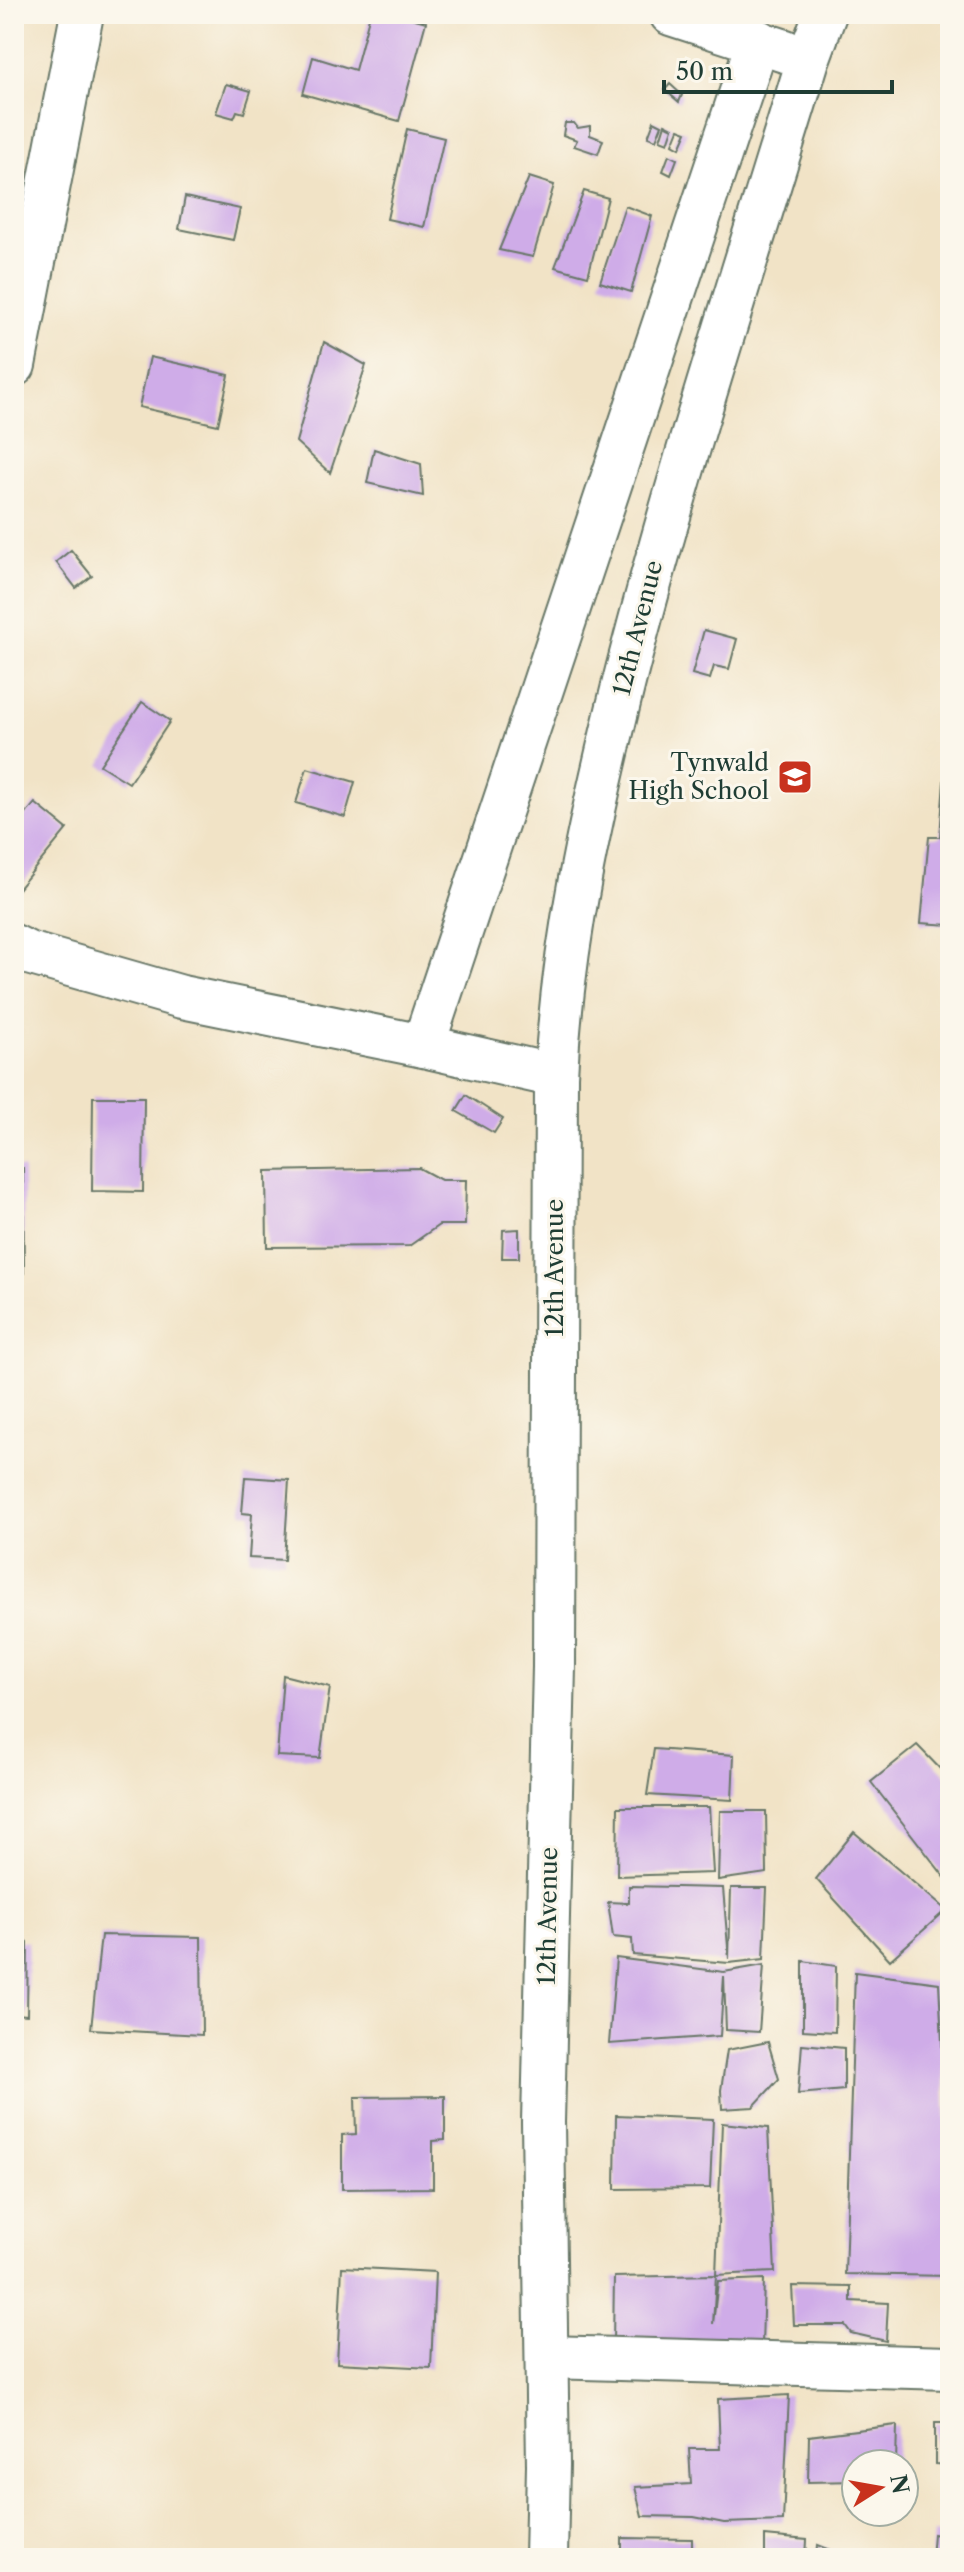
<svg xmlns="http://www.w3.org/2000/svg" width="964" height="2572" font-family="'Libre Caslon Text',serif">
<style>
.building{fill:#cface8}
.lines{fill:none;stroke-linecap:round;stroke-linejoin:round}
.minor-casing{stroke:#687767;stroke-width:46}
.minor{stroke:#fff;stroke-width:42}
.labels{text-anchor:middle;stroke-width:6;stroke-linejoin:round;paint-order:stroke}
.street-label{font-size:24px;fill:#1f3d34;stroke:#fbf7ec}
.poi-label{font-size:24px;fill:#1f3d34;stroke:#fbf7ec;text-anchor:end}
</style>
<rect width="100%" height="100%" fill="#fbf7ec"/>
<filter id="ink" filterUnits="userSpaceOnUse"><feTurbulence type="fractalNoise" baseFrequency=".0125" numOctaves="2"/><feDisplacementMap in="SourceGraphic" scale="16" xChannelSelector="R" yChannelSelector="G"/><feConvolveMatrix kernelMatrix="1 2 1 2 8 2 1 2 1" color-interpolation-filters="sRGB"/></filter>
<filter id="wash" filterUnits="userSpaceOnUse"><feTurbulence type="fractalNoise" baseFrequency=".006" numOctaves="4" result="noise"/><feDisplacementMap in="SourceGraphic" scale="32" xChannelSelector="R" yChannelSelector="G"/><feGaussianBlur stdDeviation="1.8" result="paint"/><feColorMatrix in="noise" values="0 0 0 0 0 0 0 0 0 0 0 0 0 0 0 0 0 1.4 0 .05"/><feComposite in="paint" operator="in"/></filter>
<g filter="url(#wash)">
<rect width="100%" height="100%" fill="#f1e3c6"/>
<g id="blocks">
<g class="building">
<path d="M 370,14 L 397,14 L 426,22 L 399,121 L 303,94 L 313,57 L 355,70 Z"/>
<path d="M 226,84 L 251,91 L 244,113 L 237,111 L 234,118 L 216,113 Z"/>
<path d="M 670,84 L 682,95 L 679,102 L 665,90 Z"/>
<path d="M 654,121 L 662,125 L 656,140 L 648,137 Z"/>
<path d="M 565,123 L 574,123 L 578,128 L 590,126 L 590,135 L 603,140 L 598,154 L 574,146 L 577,140 L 563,135 Z"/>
<path d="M 665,124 L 673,128 L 668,143 L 660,140 Z"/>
<path d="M 407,129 L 444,138 L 424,227 L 387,219 Z"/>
<path d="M 679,129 L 687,132 L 680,148 L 673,144 Z"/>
<path d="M 669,155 L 677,159 L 671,175 L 663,171 Z"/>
<path d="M 529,177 L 554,185 L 533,257 L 499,250 Z"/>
<path d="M 584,191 L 608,198 L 588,276 L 555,267 Z"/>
<path d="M 185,197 L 240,209 L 233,240 L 179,229 Z"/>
<path d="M 625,206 L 652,216 L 631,292 L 600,282 Z"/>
<path d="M 324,342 L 366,365 L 330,473 L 296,442 Z"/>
<path d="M 150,357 L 229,375 L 218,425 L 139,407 Z"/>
<path d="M 374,449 L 421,464 L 423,496 L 367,483 Z"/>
<path d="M 71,550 L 92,576 L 76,588 L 56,562 Z"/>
<path d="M 704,630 L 737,639 L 729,669 L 714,666 L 710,679 L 692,674 Z"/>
<path d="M 142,702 L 170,721 L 129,783 L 100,765 Z"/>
<path d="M 948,726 L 950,727 L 950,925 L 921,923 L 929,837 L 940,837 Z"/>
<path d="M 307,768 L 355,782 L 345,817 L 296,803 Z"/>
<path d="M 35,803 L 67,829 L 14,894 L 14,846 L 19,840 L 14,836 L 14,828 Z"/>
<path d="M 466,1095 L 503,1119 L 494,1133 L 456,1111 Z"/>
<path d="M 93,1097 L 144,1097 L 143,1192 L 92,1191 Z"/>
<path d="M 14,1168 L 23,1168 L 24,1273 L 14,1273 Z"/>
<path d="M 419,1168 L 441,1180 L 466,1180 L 465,1225 L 439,1225 L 409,1246 L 267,1247 L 266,1171 Z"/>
<path d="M 519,1229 L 519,1258 L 502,1258 L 503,1230 Z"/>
<path d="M 245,1477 L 289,1480 L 284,1560 L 249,1558 L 252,1514 L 242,1513 Z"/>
<path d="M 283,1675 L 330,1687 L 320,1758 L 277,1756 Z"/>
<path d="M 917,1745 L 950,1779 L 950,1884 L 871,1782 Z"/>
<path d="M 654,1749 L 734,1755 L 732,1800 L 647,1795 Z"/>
<path d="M 618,1807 L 709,1807 L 713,1873 L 617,1876 Z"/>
<path d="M 720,1811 L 766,1811 L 767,1873 L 718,1880 Z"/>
<path d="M 854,1832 L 946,1910 L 890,1960 L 816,1879 Z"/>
<path d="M 629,1886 L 723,1888 L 729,1959 L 731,1888 L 767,1888 L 764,1959 L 729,1963 L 633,1955 L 632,1939 L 613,1937 L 608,1902 L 629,1903 Z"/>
<path d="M 101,1935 L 201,1937 L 202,2035 L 91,2029 Z"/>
<path d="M 14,1940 L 28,1942 L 27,2015 L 14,2014 Z"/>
<path d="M 616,1958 L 724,1972 L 764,1965 L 759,2032 L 726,2030 L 724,1976 L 720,2036 L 609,2044 Z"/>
<path d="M 803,1961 L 836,1966 L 835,2032 L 803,2030 Z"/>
<path d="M 855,1972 L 939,1983 L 950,2202 L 950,2276 L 845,2274 Z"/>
<path d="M 768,2042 L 779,2079 L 753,2107 L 722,2109 L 721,2090 L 727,2050 Z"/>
<path d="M 802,2044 L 844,2048 L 844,2090 L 798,2094 Z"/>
<path d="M 445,2096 L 445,2140 L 433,2141 L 433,2188 L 342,2189 L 342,2135 L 356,2134 L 355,2097 Z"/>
<path d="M 616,2115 L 713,2119 L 710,2188 L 615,2189 Z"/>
<path d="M 722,2123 L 768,2128 L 775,2272 L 716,2275 Z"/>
<path d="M 342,2267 L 435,2272 L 431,2368 L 337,2363 Z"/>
<path d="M 716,2275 L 713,2324 L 718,2281 L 764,2279 L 762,2346 L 613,2343 L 614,2277 Z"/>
<path d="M 792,2286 L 851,2287 L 851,2301 L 888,2303 L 886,2341 L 851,2333 L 845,2325 L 794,2325 Z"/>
<path d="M 789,2395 L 783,2521 L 724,2523 L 694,2517 L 642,2516 L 635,2487 L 691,2484 L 689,2449 L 720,2449 L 718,2399 Z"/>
<path d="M 935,2423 L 950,2423 L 950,2465 L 935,2464 Z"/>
<path d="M 897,2425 L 896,2464 L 856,2464 L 856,2481 L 808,2482 L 809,2436 Z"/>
<path d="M 933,2534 L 950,2537 L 950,2558 L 931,2558 Z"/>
<path d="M 765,2536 L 807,2540 L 806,2558 L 765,2558 Z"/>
<path d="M 622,2538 L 692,2539 L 692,2558 L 622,2558 Z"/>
<path d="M 818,2545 L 851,2558 L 817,2558 Z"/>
</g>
</g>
</g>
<g filter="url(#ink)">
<use href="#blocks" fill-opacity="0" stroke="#687767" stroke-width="2"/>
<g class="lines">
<defs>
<g id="minor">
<path d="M 671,14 L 785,51"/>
<path d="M 14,365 L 82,14"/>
<path d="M 14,946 L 28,953 L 182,997 L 423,1046 L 556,1076"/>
<path d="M 423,1046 L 758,41"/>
<path d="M 547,2357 L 950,2368"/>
<path d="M 546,2558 L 548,2465 L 543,2122 L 554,1667 L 556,1076 C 562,942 592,812 624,682 C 677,473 745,267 808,60 L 825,14"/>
</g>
</defs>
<use href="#minor" class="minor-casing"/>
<use href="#minor" class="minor"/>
</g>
</g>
<defs>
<symbol id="school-square" viewBox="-11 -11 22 22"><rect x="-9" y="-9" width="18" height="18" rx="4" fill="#c8321e" stroke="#fbf7ec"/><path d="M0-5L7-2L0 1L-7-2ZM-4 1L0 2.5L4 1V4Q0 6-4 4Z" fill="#fff"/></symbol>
</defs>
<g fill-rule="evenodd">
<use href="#school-square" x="775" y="757" width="40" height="40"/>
</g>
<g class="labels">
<g class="street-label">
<text transform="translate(638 628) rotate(-76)" y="8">12th Avenue</text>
<text transform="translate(555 1268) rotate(-90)" y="8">12th Avenue</text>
<text transform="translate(548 1916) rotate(-89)" y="8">12th Avenue</text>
</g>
<g class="poi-label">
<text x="769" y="771">Tynwald<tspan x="769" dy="28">High School</tspan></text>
</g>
</g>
<rect width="964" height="2572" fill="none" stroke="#fbf7ec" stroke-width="48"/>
<g transform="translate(880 2488) rotate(79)"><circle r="38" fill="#fbf7ec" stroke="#a3ada2" stroke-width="2"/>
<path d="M0-6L14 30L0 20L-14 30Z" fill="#c8321e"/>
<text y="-12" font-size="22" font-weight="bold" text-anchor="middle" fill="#1f3d34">N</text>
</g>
<path d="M664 80v12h228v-12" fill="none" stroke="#1f3d34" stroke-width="4"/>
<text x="676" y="80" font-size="24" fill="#1f3d34" stroke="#fbf7ec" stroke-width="6" paint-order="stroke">50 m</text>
</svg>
